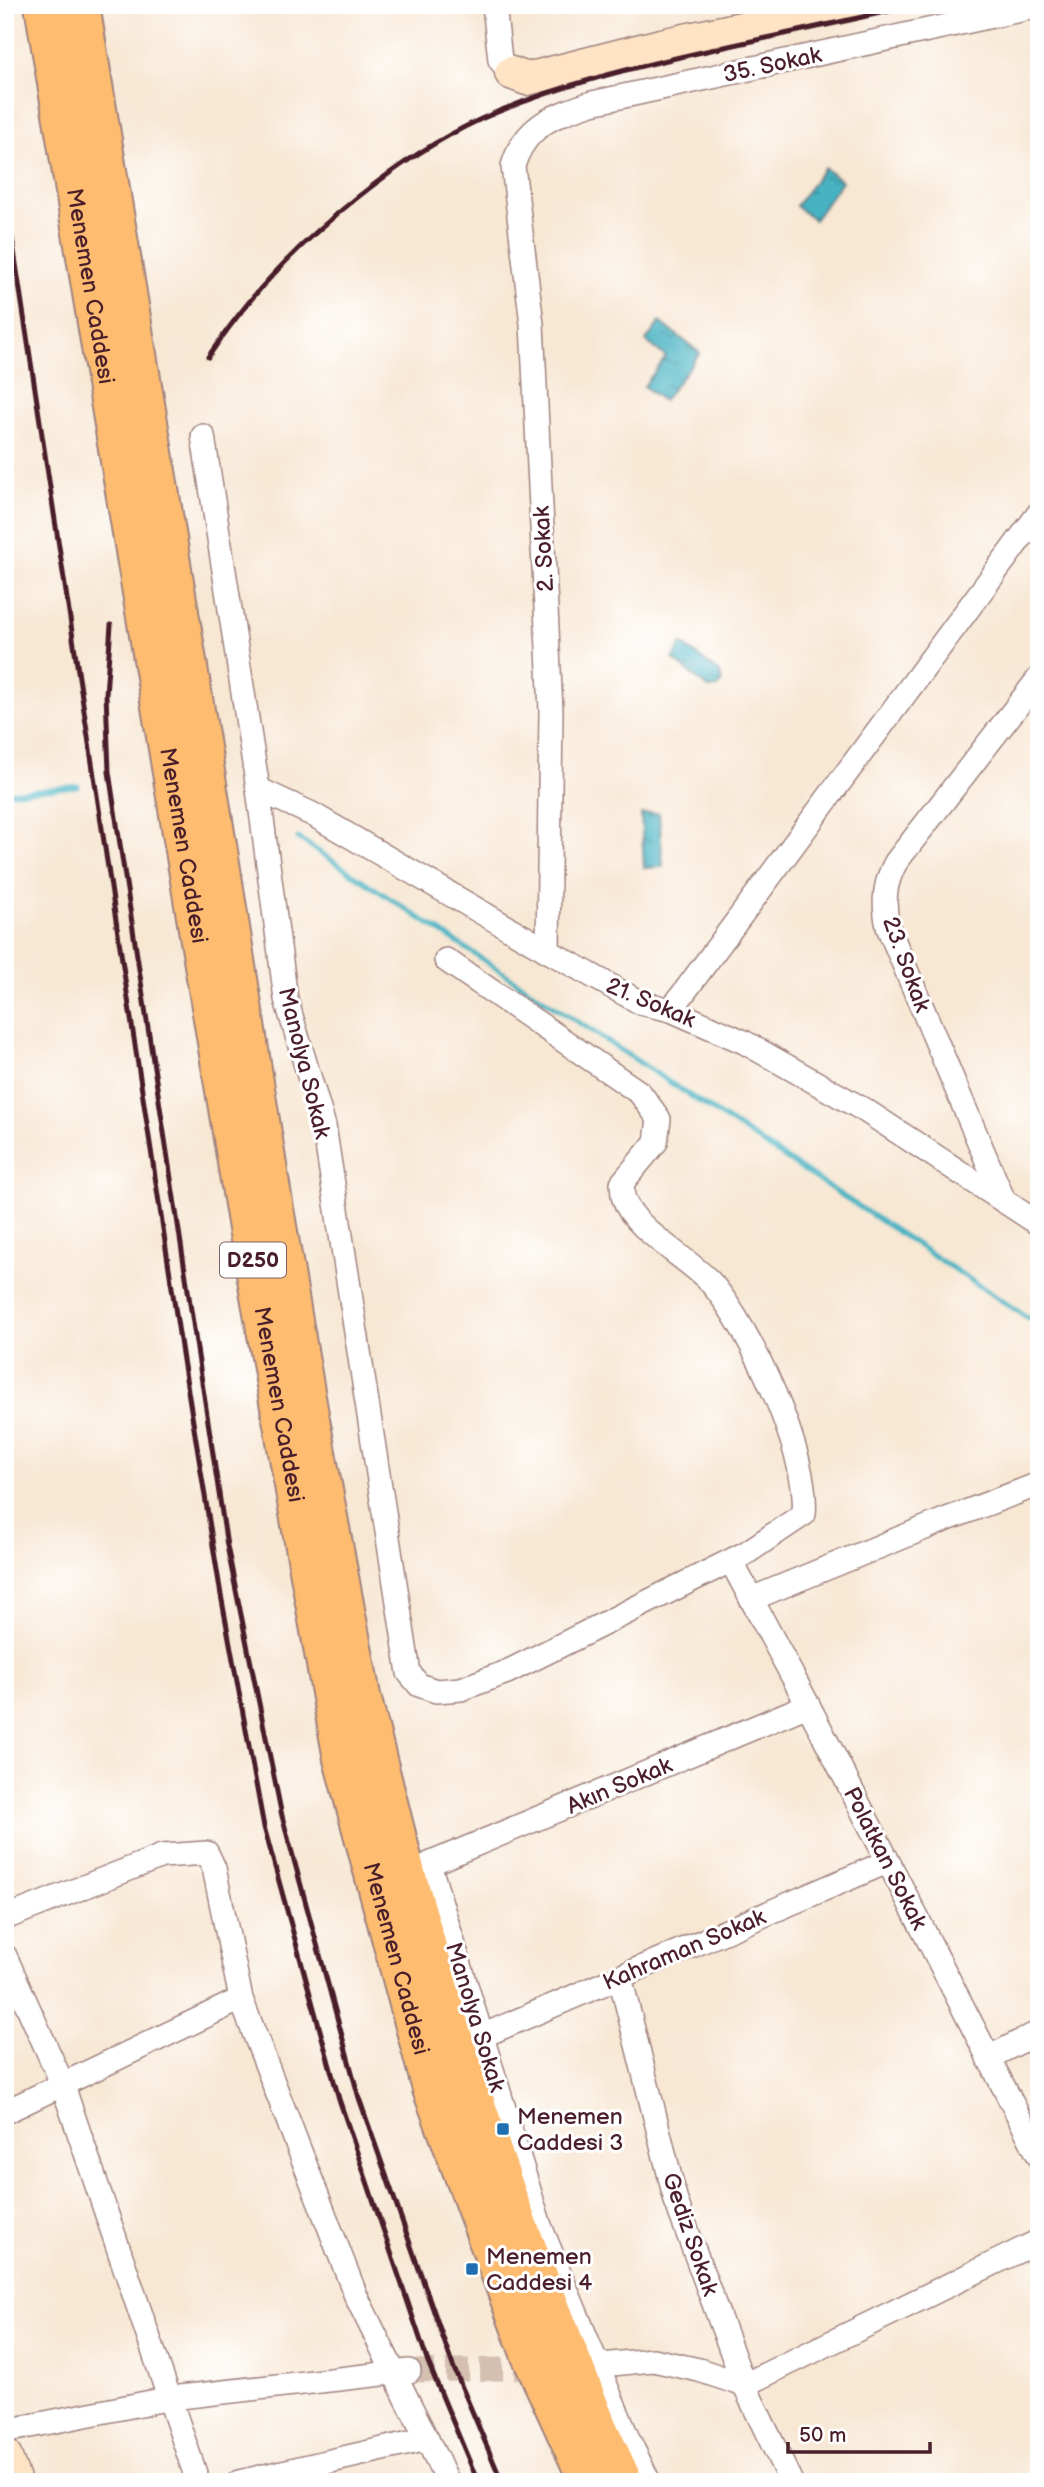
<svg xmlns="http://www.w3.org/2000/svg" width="1044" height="2487" font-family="'Balsamiq Sans',sans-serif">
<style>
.water{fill:url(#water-ripples);stroke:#486976;stroke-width:2}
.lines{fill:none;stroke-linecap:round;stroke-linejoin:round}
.stream{stroke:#46b3c2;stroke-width:5}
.street-tunnel{stroke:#d4bfb1;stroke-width:23;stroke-dasharray:23 11;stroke-linecap:butt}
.street-casing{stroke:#a0837f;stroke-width:26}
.secondary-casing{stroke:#a0837f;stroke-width:35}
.highway-casing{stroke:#a0837f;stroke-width:42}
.street{stroke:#fff;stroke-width:23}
.secondary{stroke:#fee4c5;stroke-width:32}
.highway{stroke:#fdbc6f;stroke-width:38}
.rail{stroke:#4a1f2b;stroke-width:5}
.poi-dot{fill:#1f6fb2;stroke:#fff;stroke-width:2.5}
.labels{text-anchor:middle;stroke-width:6;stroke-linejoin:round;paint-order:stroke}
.shield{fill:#fff;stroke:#80626b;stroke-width:2}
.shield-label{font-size:21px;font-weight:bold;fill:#4a1f2b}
.street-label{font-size:23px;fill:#4a1f2b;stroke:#fff}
.poi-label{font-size:23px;fill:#4a1f2b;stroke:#fff;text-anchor:start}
</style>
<defs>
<pattern id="water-ripples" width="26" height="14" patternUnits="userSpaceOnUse" patternTransform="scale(1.75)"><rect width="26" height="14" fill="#46b3c2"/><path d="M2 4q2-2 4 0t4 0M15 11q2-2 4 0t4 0" fill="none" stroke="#3c919e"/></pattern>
</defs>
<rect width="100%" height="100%" fill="#fff"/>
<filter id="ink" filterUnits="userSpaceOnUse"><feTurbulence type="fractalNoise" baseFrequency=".0143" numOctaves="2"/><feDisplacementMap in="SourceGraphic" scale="14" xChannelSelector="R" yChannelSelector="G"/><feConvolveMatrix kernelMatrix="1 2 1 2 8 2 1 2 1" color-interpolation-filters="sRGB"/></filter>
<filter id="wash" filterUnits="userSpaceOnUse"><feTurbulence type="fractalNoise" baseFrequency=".00686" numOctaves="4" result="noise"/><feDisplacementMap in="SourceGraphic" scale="28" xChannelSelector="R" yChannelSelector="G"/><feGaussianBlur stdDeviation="1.57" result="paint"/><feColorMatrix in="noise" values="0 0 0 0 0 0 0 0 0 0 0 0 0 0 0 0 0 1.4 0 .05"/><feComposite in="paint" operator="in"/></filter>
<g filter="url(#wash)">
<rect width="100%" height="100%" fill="#f7e7d3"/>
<g class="water">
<path d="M 824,168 L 842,181 L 814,220 L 796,206 Z"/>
<path d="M 660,322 L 700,353 L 663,401 L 644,386 L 666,357 L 646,341 Z"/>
<path d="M 682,644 L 720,673 L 722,682 C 719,688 713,690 707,687 L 673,659 Z"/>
<path d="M 659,813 L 663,867 L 644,868 L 641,814 Z"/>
</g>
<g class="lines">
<g class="stream">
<path d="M 5,793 L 78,786"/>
<path d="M 298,838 L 1039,1325"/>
</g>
</g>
</g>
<g filter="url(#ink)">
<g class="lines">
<path class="street-tunnel" d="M 412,2371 L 545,2368"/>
<defs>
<g id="street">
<path d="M 494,5 L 500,60 L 511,73"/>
<path d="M 203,436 L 258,789 L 286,999 L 324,1126 L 409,1673 L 419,1685 L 436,1691 L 461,1689 L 507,1672 L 746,1553 L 804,1514 C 810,1456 750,1328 712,1284 C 691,1260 633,1229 624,1199 C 622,1195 623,1188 622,1183 L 656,1142 L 659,1119 L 640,1093 L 446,960"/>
<path d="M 258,789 L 312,814 L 548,951 L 641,1003 L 671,1010 L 744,1042 L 866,1111 L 1039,1224"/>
<path d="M 548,951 L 551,710 L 532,324 L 513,166 C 525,125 555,115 592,103 L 1039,6"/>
<path d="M 671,1010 L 1039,513"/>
<path d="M 1004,1201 L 888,927 C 883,903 884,883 896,862 L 1039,678"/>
<path d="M 731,1561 L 808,1705 L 1039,2156"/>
<path d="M 751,1599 L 942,1521 L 1039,1484"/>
<path d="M 5,1918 L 162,1856 L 207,1853 L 214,1868 L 241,1999 L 356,2296 L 448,2482"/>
<path d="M 5,1956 L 62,2083 L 198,2482"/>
<path d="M 620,1977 L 676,2201 L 744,2385 L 791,2482"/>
<path d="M 482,2036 L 887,1862"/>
<path d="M 988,2058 L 1039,2032"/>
<path d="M 5,2112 L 241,1999"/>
<path d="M 591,2366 L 653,2360 L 699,2370 L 744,2385 L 1039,2241"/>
<path d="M 5,2431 L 171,2398 L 409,2371"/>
<path d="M 239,2482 L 427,2439"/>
<path d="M 649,2482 L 628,2439 L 540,2226 L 429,1864 L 808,1705"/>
</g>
<g id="secondary">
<path d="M 511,73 L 527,79 L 661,45 L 850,5"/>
<path d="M 5,2455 L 15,2482"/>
</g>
<g id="highway">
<path id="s1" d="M 44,5 L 249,1234 L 343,1759 L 432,2089 L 530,2353 L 589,2482"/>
<path d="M 80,5 L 222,876 L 270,1185 L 308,1409 L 361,1696 L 406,1874 L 454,2041 L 512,2210 L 597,2426 L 623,2482"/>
</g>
</defs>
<use href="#street" class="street-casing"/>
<use href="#secondary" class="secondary-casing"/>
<use href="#highway" class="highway-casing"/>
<use href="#street" class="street"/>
<use href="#secondary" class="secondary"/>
<use href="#highway" class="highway"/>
<g class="rail">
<path d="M 5,192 L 183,1360 L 221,1595 L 264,1827 L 339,2099 L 428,2362 L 478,2482"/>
<path d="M 208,357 C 221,338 235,319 249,302 C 307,232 399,157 481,119 C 557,85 638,66 720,48 C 785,34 851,20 917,5"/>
<path d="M 111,625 L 106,694 L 109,772 L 227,1546 L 282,1816 L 359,2098 L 453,2366 L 502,2482"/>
</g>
</g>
</g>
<g class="poi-dot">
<rect x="496" y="2122" width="14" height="14" rx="3.5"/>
<rect x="465" y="2262" width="14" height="14" rx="3.5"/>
</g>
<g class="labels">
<rect class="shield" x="220" y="1242.5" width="66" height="35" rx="5"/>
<g class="shield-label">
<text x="253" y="1267">D250</text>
</g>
<g class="street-label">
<text transform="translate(772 64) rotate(-12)" y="8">35. Sokak</text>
<text dy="8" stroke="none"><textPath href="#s1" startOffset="285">Menemen Caddesi</textPath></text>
<text transform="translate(543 549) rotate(-93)" y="8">2. Sokak</text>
<text dy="8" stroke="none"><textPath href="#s1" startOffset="852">Menemen Caddesi</textPath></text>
<text transform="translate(907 964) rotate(70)" y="8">23. Sokak</text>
<text transform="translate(651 1002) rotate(23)" y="8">21. Sokak</text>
<text transform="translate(305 1063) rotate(76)" y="8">Manolya Sokak</text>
<text dy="8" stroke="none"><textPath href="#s1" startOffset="1419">Menemen Caddesi</textPath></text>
<text transform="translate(619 1785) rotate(-23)" y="8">Akın Sokak</text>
<text transform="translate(886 1858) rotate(63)" y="8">Polatkan Sokak</text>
<text transform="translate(684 1949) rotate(-23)" y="8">Kahraman Sokak</text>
<text dy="8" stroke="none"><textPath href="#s1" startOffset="1986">Menemen Caddesi</textPath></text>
<text transform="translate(476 2017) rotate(73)" y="8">Manolya Sokak</text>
<text transform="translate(691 2234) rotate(71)" y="8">Gediz Sokak</text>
</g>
<g class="poi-label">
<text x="517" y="2124">Menemen<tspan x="517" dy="26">Caddesi 3</tspan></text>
<text x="486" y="2264">Menemen<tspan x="486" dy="26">Caddesi 4</tspan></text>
</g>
</g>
<rect width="1044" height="2487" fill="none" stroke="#fff" stroke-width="28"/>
<path d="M788 2442v10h142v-10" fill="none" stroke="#4a1f2b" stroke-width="3.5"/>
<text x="799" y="2442" font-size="21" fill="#4a1f2b" stroke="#ffffff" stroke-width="5" paint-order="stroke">50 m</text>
</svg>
